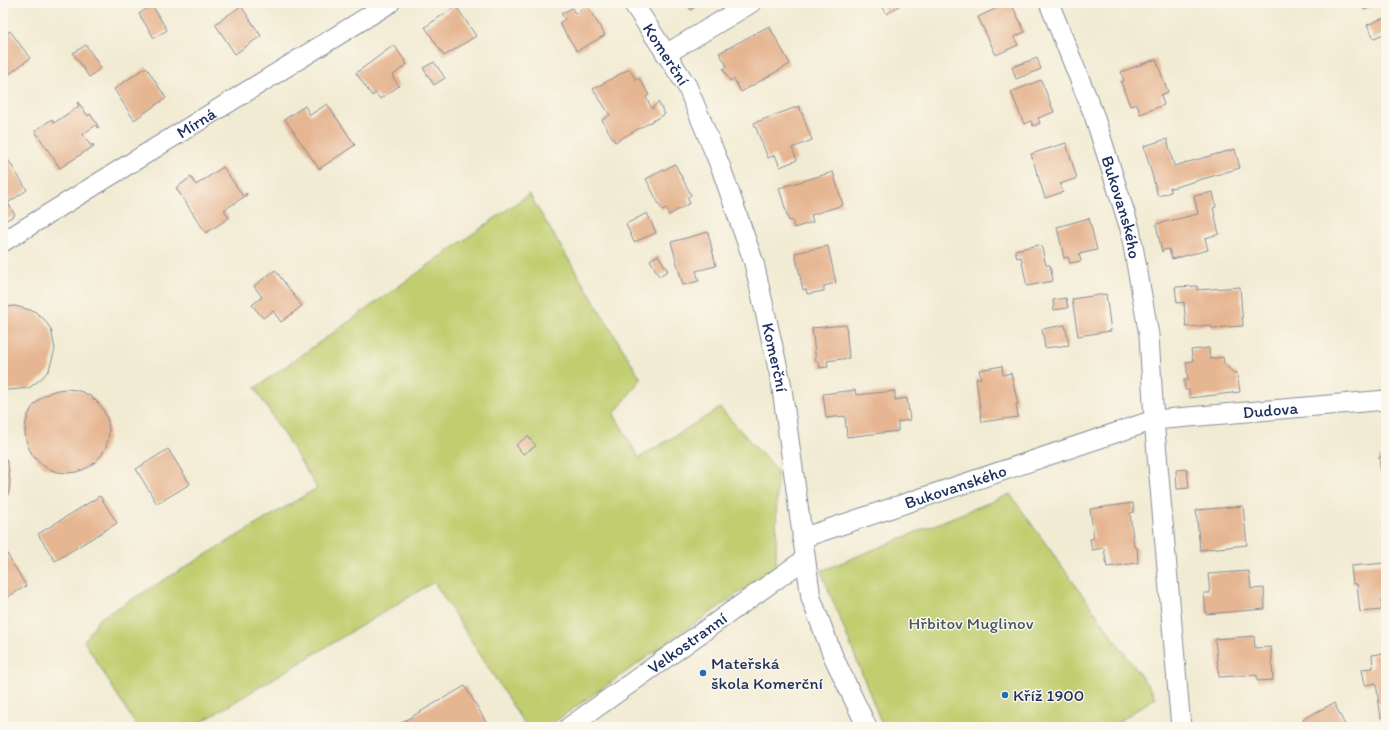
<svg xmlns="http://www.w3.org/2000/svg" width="1389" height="730" font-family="Itim,sans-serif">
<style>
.green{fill:#c1ce70;stroke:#6e7e67}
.building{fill:#e6b591}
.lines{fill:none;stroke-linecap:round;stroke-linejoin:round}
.street-casing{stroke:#868d98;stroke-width:21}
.street{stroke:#fff;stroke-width:19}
.poi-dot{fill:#1f6fb2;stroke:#fbf7ec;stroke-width:1.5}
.labels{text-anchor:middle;stroke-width:3;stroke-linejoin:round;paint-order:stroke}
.street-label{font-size:17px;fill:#1b2f5e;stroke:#fbf7ec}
.park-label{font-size:17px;fill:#445762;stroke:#fbf7ec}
.poi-label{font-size:17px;fill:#1b2f5e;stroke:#fbf7ec;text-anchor:start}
</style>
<rect width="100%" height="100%" fill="#fbf7ec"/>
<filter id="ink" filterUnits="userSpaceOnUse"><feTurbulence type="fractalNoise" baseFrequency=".025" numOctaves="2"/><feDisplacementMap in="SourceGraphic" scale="8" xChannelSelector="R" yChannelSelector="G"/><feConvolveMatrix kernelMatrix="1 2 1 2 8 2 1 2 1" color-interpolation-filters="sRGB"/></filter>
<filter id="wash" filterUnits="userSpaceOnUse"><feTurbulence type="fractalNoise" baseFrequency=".012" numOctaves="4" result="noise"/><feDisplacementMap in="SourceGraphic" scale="16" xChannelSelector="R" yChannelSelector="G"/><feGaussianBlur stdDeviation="0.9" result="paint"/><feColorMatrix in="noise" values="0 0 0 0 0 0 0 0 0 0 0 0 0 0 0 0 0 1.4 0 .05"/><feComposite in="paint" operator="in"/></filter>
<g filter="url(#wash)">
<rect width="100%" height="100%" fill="#f2ebd3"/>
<g class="green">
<path d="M 529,194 L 641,379 L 614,414 L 639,458 L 720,408 L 777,471 L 776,567 L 547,727 L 526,727 L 434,582 L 193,727 L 137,727 L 84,641 L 99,619 L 317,488 L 255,388 Z"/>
<path d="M 1010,494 L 1156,697 L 1111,727 L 883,727 L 821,571 Z"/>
</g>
<g id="blocks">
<g class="building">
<path d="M 686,3 L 701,3 L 691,10 Z"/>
<path d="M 880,3 L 903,3 L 887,14 Z"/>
<path d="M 1008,3 L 1011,3 L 1025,32 L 1014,37 L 1018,45 L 996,55 L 978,17 Z"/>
<path d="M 1361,3 L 1381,3 L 1364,10 Z"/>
<path d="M 152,5 L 167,30 L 154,38 L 139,14 Z"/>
<path d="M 241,6 L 261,36 L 235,54 L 215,24 Z"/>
<path d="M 456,6 L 476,36 L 444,56 L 425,27 Z"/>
<path d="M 587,6 L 605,35 L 577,51 L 559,23 L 565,19 L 561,14 L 572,8 L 575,14 Z"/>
<path d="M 1386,17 L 1386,33 L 1374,38 L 1367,25 Z"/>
<path d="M 769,26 L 790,64 L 741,92 L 734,79 L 730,81 L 723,69 L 727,66 L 719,53 Z"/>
<path d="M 10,31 L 30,58 L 3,79 L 3,36 Z"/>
<path d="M 86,45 L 101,68 L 89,77 L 73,53 Z"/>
<path d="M 394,45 L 407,64 L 392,76 L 399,86 L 380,99 L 376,93 L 372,96 L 356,73 Z"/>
<path d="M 1037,58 L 1041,69 L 1016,79 L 1012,67 Z"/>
<path d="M 1156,59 L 1168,92 L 1161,95 L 1164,105 L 1140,114 L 1137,104 L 1130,106 L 1121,82 L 1124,81 L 1121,72 Z"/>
<path d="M 434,62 L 445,78 L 434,85 L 423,68 Z"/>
<path d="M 146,67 L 166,98 L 134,120 L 114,89 Z"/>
<path d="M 629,69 L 636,80 L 639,78 L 649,95 L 646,97 L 652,109 L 658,102 L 665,114 L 615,142 L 602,120 L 610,115 L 593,89 Z"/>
<path d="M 1041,80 L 1054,112 L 1038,118 L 1040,123 L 1033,126 L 1031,121 L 1024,124 L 1011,92 Z"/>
<path d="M 78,102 L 88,116 L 90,114 L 99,127 L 97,128 L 96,125 L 83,134 L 91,146 L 93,144 L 94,146 L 60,168 L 35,131 L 52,119 L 54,123 L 79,106 L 77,103 Z"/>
<path d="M 327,104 L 355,145 L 319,169 L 285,119 L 305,106 L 310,115 Z"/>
<path d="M 799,106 L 812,140 L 792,148 L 797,160 L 780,167 L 775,155 L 768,158 L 754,123 Z"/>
<path d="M 1167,139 L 1174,166 L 1235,149 L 1240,168 L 1172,188 L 1170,187 L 1171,192 L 1158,196 L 1144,146 Z"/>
<path d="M 1066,143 L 1077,178 L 1060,184 L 1063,192 L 1045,198 L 1031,154 Z"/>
<path d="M 7,158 L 27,190 L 8,203 L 15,215 L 3,222 L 3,161 Z"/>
<path d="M 675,164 L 691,195 L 687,198 L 690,203 L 669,215 L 666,208 L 662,210 L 646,179 Z"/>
<path d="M 223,167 L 243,196 L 246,193 L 247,195 L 224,210 L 229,218 L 206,233 L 176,188 L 191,177 L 196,185 Z"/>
<path d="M 833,172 L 843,205 L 811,215 L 813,222 L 794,228 L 792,220 L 789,221 L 779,188 Z"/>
<path d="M 1213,192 L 1216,207 L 1213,208 L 1219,234 L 1205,238 L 1208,250 L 1172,259 L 1169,249 L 1163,250 L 1162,252 L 1156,224 L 1198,214 L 1194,196 Z"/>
<path d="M 647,213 L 656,233 L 634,242 L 626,224 Z"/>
<path d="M 1089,218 L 1097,250 L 1079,254 L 1081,261 L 1070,263 L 1068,257 L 1064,258 L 1057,227 Z"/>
<path d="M 708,232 L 716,266 L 696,271 L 699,281 L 683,285 L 671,242 Z"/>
<path d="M 1039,245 L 1042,248 L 1046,265 L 1050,265 L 1053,281 L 1027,286 L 1021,257 L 1017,258 L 1015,250 Z"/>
<path d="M 828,246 L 836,283 L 824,286 L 824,291 L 807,294 L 806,289 L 803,290 L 795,253 Z"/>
<path d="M 658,255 L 668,271 L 659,276 L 650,260 Z"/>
<path d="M 275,270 L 302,306 L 281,322 L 273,311 L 263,318 L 252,305 L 262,297 L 254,286 Z"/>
<path d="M 1197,286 L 1197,290 L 1240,287 L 1243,326 L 1211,328 L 1211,325 L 1186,327 L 1184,302 L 1177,303 L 1175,287 Z"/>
<path d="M 1106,294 L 1111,331 L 1078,336 L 1072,299 Z"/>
<path d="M 1066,298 L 1068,308 L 1054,310 L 1053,300 Z"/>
<path d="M 15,306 L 34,311 L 43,318 L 51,329 L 55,349 L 49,370 L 42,378 L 29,388 L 9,390 L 3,389 L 3,307 Z"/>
<path d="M 846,325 L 849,358 L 827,361 L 828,367 L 820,368 L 819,362 L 816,362 L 812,328 Z"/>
<path d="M 1065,325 L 1069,345 L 1045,348 L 1042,329 Z"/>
<path d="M 1209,348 L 1210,359 L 1223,357 L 1224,364 L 1234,373 L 1237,373 L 1240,392 L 1190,398 L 1189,390 L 1185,390 L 1184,380 L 1188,380 L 1186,362 L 1193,361 L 1191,350 Z"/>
<path d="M 1002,366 L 1003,375 L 1011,373 L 1018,404 L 1016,404 L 1018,417 L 982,422 L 976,379 L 981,378 L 979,370 Z"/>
<circle cx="67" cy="431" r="42"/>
<path d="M 855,390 L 856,395 L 895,391 L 895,400 L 907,398 L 910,420 L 898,422 L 898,431 L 847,437 L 845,416 L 826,418 L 823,394 Z"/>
<path d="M 528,436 L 536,446 L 523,454 L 516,445 Z"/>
<path d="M 168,449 L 190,484 L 157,504 L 136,469 Z"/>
<path d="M 3,454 L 8,464 L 10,482 L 9,492 L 3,503 Z"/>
<path d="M 1386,456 L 1386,473 L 1381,473 L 1379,457 Z"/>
<path d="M 1187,469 L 1189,488 L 1177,489 L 1176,470 Z"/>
<path d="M 100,496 L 117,523 L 55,561 L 38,534 Z"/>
<path d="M 1133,503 L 1134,512 L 1130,513 L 1134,547 L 1137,547 L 1138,563 L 1107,567 L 1104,548 L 1092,550 L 1090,539 L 1094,538 L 1090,509 Z"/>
<path d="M 1243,506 L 1247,545 L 1200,550 L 1196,510 Z"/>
<path d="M 6,552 L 26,586 L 3,600 L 3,554 Z"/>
<path d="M 1386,563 L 1386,599 L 1381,600 L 1382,610 L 1360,612 L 1357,584 L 1353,584 L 1351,566 Z"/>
<path d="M 1249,571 L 1251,589 L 1264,588 L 1265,609 L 1206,614 L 1204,593 L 1210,593 L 1208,574 Z"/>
<path d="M 1254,636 L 1255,648 L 1271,647 L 1273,680 L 1257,681 L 1257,675 L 1219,677 L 1215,639 Z"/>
<path d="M 1386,653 L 1386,717 L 1381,718 L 1376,683 L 1365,685 L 1362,669 L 1373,668 L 1372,655 Z"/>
<path d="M 465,686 L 489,727 L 394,727 L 444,698 Z"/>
<path d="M 1334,703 L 1346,727 L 1307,727 L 1303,719 Z"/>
</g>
</g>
</g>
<g filter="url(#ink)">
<use href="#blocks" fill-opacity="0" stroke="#868d98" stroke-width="1"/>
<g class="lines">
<defs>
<g id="street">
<path id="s1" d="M 633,3 L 687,86 L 721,168 L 754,263 L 781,382 L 811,598 L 833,656 L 867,727"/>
<path id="s2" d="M 1049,3 L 1094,115 L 1130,229 L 1149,335 L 1154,420 L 1181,727"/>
<path d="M 666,54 L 751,3"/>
<path id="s3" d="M 3,242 L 390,3"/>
<path id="s4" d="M 802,538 L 1154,420 L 1386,400"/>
<path id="s5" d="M 569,727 L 805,559"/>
</g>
</defs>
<use href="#street" class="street-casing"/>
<use href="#street" class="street"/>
</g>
</g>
<g class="poi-dot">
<circle cx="703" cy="673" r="4"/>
<circle cx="1005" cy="695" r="4"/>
</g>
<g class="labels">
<g class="street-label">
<text dy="6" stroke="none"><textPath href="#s1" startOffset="61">Komerční</textPath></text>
<text dy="6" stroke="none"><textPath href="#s3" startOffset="227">Mírná</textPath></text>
<text dy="6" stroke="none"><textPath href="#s2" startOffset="217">Bukovanského</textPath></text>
<text dy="6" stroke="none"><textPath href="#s1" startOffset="385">Komerční</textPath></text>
<text dy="6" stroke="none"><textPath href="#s4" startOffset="488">Dudova</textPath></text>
<text dy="6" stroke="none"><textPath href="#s4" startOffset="162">Bukovanského</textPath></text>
<text dy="6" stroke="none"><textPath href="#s5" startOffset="145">Velkostranní</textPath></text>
</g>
<g class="park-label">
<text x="971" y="629">Hřbitov Muglinov</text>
</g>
<g class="poi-label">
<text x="711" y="669">Mateřská<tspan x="711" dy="20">škola Komerční</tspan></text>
<text x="1013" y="701">Kříž 1900</text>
</g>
</g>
<rect width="1389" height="730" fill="none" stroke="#fbf7ec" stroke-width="16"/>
</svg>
